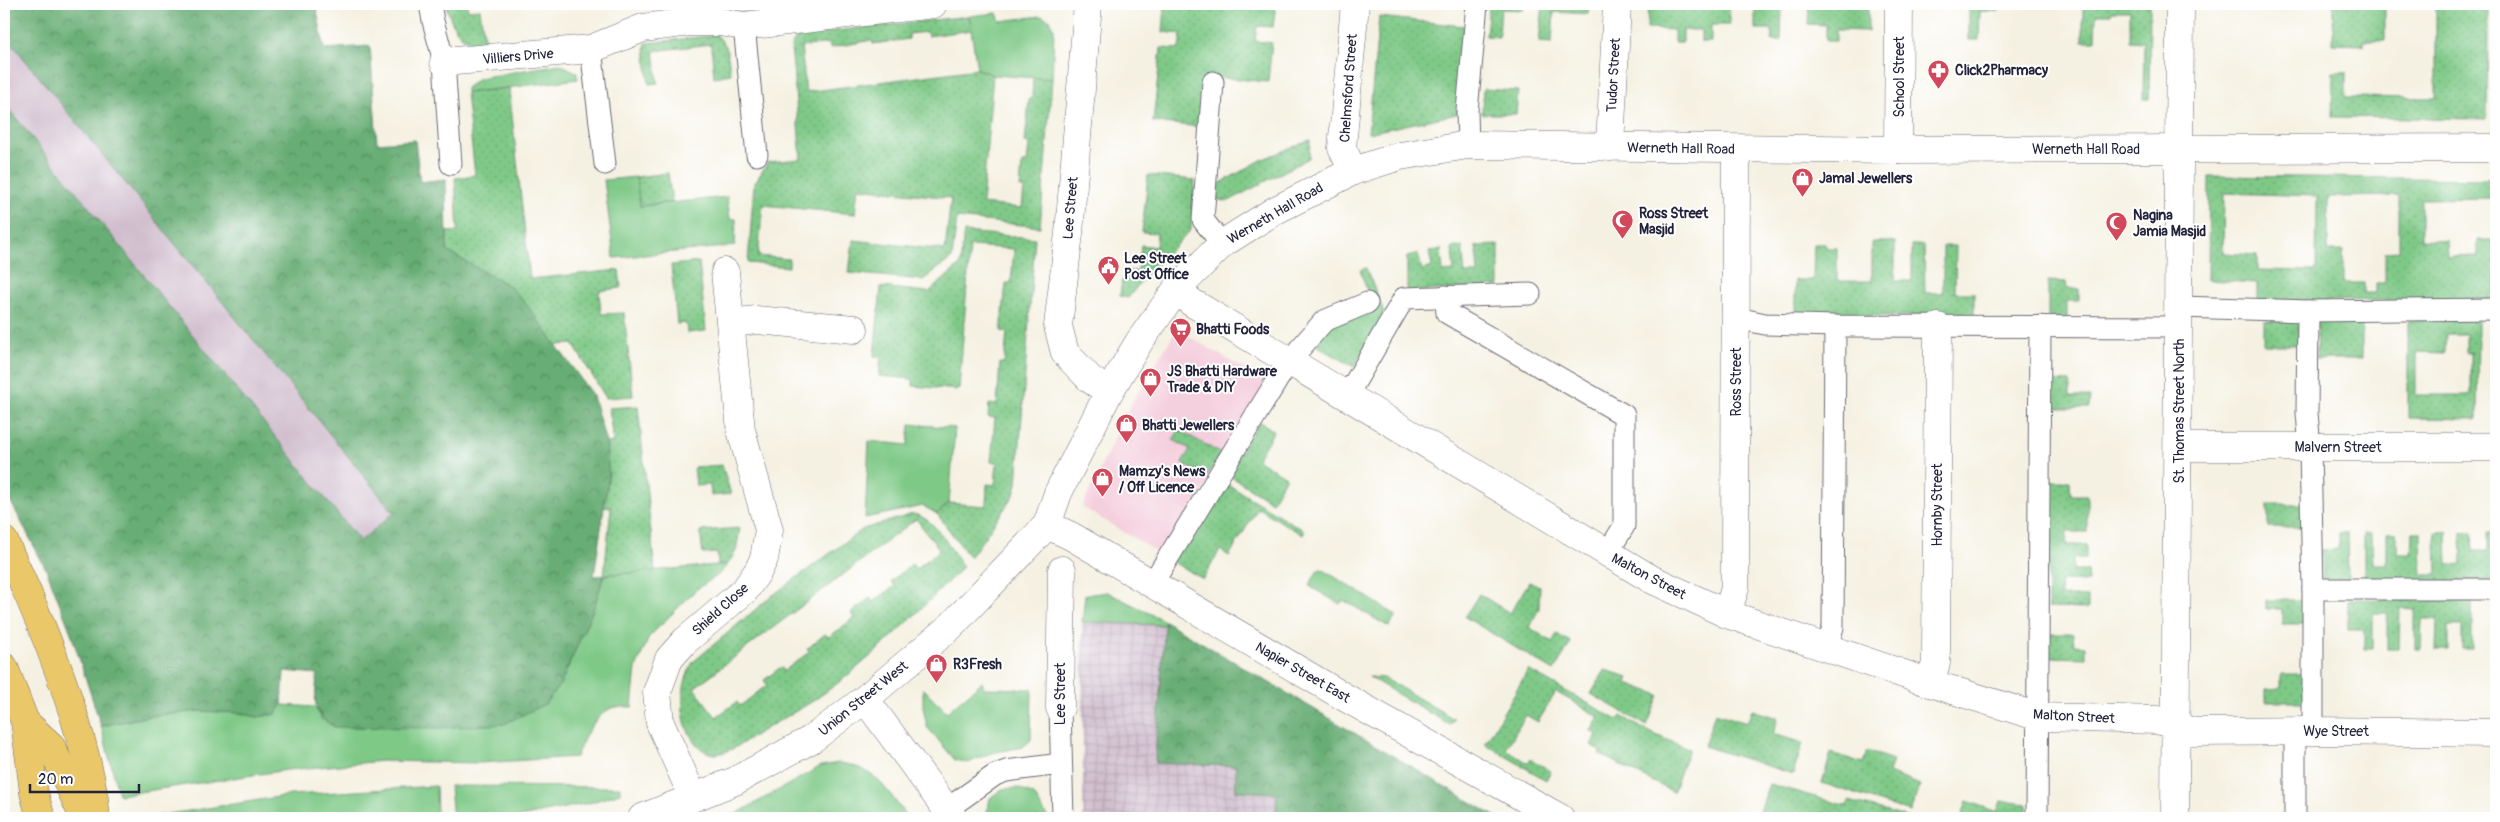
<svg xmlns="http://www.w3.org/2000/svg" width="2500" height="822" font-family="Pangolin,sans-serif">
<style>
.built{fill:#f4cfdd}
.industrial{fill:url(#industrial-grid)}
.railway{fill:#d0bdcd}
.grass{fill:#7fc987;stroke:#507661}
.forest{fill:url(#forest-crowns);stroke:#446858}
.garden{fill:url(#garden-dots);stroke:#507661;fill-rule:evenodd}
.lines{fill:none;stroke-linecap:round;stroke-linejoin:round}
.service-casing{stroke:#6c6a75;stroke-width:23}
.pedestrian-casing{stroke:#6c6a75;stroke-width:29}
.minor-casing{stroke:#6c6a75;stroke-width:29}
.tertiary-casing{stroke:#6c6a75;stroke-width:29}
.trunk-casing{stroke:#6c6a75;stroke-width:29}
.service{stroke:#fff;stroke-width:21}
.pedestrian{stroke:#fff;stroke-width:28}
.minor{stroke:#fff;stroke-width:28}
.tertiary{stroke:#fff;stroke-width:28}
.trunk{stroke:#eac769;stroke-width:28}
.labels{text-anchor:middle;stroke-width:4;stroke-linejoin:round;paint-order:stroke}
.street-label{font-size:14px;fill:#22223b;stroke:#fff}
.poi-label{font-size:14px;font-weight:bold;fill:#22223b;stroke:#fff;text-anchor:start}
</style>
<defs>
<pattern id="industrial-grid" width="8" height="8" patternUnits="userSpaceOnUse" patternTransform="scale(1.25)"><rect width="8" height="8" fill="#d0bdcd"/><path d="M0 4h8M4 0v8" fill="none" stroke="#b2a2b1"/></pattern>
<pattern id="forest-crowns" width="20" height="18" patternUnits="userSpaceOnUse" patternTransform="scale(1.25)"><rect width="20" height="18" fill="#67ad74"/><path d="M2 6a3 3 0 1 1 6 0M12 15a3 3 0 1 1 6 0" fill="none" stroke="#548c60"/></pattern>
<pattern id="garden-dots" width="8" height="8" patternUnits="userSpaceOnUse" patternTransform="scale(1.25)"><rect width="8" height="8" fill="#7fc987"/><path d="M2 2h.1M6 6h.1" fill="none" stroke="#6dac75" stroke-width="1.8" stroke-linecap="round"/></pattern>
</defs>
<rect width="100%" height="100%" fill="#fff"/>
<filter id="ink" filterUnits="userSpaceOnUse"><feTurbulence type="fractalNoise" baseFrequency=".02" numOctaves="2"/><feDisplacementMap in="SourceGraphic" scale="10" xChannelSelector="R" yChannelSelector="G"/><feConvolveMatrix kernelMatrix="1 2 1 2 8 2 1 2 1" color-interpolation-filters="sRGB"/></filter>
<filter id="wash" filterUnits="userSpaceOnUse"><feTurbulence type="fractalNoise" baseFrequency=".0096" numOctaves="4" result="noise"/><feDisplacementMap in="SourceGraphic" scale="20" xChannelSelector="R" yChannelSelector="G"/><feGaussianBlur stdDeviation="1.12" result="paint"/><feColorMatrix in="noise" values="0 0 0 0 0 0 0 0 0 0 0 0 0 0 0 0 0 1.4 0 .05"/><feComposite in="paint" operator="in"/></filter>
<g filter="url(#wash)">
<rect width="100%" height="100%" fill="#f5f1e2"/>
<path class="built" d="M 1177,329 L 1270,385 L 1162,555 L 1082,507 L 1132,402 Z"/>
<path class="industrial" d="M 1082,622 L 1164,625 L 1161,679 L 1236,766 L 1277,793 L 1276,818 L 1083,818 Z"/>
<path class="railway" d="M 4,34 L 394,513 L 360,541 L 4,103 Z"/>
<g class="grass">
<path d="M 997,13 L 1000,21 L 1041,16 L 1049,19 L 1054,29 L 1052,79 L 993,75 L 977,69 L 969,16 Z"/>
<path d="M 560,64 L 576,72 L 578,79 L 466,93 L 466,88 L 479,78 Z"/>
<path d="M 636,177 L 640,206 L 727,197 L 730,219 L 736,219 L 735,246 L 614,258 L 604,180 Z"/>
<path d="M 910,424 L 955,428 L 949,503 L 937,514 L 923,506 L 865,518 L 869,441 L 908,445 Z"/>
<path d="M 728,564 L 718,575 L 697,589 L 649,637 L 636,668 L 632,707 C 626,707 617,706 612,708 C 593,716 583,740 576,757 L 479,763 L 382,761 L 287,770 L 119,795 L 101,726 L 150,716 L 200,711 L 240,713 L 257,717 L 276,714 L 282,705 L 315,707 L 322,720 L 545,704 L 561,683 L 594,607 L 604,575 Z"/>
<path d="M 1322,569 L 1396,615 L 1389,627 L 1343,600 L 1340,604 L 1309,586 L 1318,570 Z"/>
<path d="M 1107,592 L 1165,621 L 1164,625 L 1082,622 L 1085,595 Z"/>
<path d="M 1369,677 L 1384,678 L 1454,719 L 1450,725 Z"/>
<path d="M 982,682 L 984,688 L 1032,689 L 1031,740 L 1023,747 L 991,753 L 968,763 L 955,760 L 927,727 L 923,707 L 923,688 L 947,712 Z"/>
<path d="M 839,763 C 876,767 887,791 908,818 L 729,818 L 821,766 Z"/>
<path d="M 436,786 L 437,818 L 144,818 L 291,795 Z"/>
<path d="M 450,786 L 620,787 L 620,793 L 589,803 L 515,818 L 453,818 Z"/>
<path d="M 1018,788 L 1034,795 L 1048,818 L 991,818 L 987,812 L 990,798 L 1002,789 Z"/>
</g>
<g class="forest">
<path d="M 4,4 L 316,4 L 324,49 L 370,46 L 377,143 L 415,140 L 420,182 L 446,179 L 447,251 L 510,286 L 528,306 L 593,396 L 606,443 L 609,474 L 594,576 L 604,575 L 594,607 L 561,683 L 545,704 L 504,724 L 440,728 L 335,727 C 309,714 316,698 317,674 L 284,671 L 282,705 L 276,714 L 257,717 L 240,713 L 200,711 L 150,716 L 101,726 L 71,633 L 47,571 L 4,489 L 4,103 L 360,541 L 394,513 L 4,34 Z"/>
<path d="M 1165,621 L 1498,818 L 1276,818 L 1277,793 L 1236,791 L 1236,766 L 1155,763 Z"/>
</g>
<g class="garden">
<path d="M 467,4 L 468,10 L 480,9 L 485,45 C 458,42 454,29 446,6 Z"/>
<path d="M 660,4 L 748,4 L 749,12 L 706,4 L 661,8 Z"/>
<path d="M 1165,4 L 1276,4 L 1273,27 L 1257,26 L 1255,41 L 1272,43 L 1268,82 L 1205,76 L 1201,127 L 1153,122 L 1161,48 L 1179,49 L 1181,34 L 1163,32 Z"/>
<path d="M 1489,4 L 1524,4 L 1523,10 L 1501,9 L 1499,37 L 1486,36 Z"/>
<path d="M 1543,4 L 1589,4 L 1588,14 L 1554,12 L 1552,43 L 1539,42 Z"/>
<path d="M 1648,4 L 1729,4 L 1729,25 L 1711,25 L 1711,42 L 1701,42 L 1701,30 L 1683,30 L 1683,42 L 1674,42 L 1674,30 L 1647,29 Z"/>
<path d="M 1755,4 L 1782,4 L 1781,41 L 1772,41 L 1771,29 L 1755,29 Z"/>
<path d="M 1809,4 L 1868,4 L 1868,31 L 1836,30 L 1836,41 L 1826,41 L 1826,25 L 1808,24 Z"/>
<path d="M 1969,4 L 1999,4 L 1999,11 L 1980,11 L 1979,40 L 1969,40 Z"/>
<path d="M 2083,4 L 2150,4 L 2149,99 L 2143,99 L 2144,42 L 2130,41 L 2130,11 L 2112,11 L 2111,14 L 2096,14 L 2095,41 L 2083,41 Z"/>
<path d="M 2333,4 L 2385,4 L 2385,40 L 2364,40 L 2364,45 L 2333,44 Z"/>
<path d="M 2436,4 L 2488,4 L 2487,119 L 2332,117 L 2333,72 L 2346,72 L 2346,97 L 2436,98 Z"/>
<path d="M 969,16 L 972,30 L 928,36 L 927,32 L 909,34 L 909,39 L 873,44 L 872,40 L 830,48 L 829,43 L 801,47 L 806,92 L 977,69 L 993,75 L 982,204 L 1022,208 L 1024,188 L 1020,188 L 1022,163 L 1027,163 L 1029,144 L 1025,143 L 1029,99 L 1032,98 L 1033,78 L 1052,79 L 1040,227 L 957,218 L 952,258 L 923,280 L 849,273 L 853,240 L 945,250 L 951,198 L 858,188 L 855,214 L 763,205 L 758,256 L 789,259 L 789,267 L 748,263 L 754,184 L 768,162 L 801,159 L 791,45 L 799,35 Z"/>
<path d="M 1379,17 L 1464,26 L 1457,114 L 1368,133 Z"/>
<path d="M 717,35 L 726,46 L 731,74 L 714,77 L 711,44 L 654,51 L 658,83 L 649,84 L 645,47 L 646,43 Z"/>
<path d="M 509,88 L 530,279 L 619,270 L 621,288 L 599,291 L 601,314 L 624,313 L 633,396 L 606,398 L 573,344 L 556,345 L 528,306 L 510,286 L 447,251 L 447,232 L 458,231 L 455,178 L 475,175 L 466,93 Z"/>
<path d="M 1483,89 L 1518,91 L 1516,114 L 1482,114 Z"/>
<path d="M 1310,140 L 1309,158 L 1229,201 L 1217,200 L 1217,185 L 1263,159 Z"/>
<path d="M 668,173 L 672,202 L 640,206 L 636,177 Z"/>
<path d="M 1148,175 L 1195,180 L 1191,230 L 1147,274 L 1128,298 L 1120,296 L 1122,280 L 1127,280 L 1129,271 L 1138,271 L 1141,245 L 1156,247 L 1157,233 L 1142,232 Z"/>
<path d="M 2209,176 L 2496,179 L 2496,198 L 2421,199 L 2421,240 L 2447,241 L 2448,257 L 2478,256 L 2478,240 L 2496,240 L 2495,300 L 2257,301 L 2257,283 L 2208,280 ZM 2224,193 L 2317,196 L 2316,271 L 2258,270 L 2258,255 L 2223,253 ZM 2399,196 L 2399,251 L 2385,252 L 2385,283 L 2376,283 L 2376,293 L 2364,293 L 2364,283 L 2343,283 L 2343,251 L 2328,251 L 2328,197 Z"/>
<path d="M 964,232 L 1035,238 L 1017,484 L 1014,495 L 970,558 L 937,514 L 949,503 L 986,506 L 987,484 L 995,485 L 997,462 L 991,462 L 995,418 L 988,417 L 989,404 L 997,405 L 1000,363 L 1004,363 L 1007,332 L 1001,331 L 1006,283 L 1011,283 L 1014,249 L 970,246 L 959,390 L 913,386 L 913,379 L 879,376 L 881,356 L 874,356 L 881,287 L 929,292 L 960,265 Z"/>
<path d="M 1872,242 L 1895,242 L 1895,281 L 1912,281 L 1912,245 L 1924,245 L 1925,293 L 1943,293 L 1943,246 L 1956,246 L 1955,293 L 1974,293 L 1974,316 L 1795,316 L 1795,280 L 1813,280 L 1814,244 L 1826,244 L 1826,248 L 1837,248 L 1837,281 L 1872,281 Z"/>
<path d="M 1499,245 L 1499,286 L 1407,292 L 1407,257 L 1418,254 L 1422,270 L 1432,267 L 1429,252 L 1441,249 L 1443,272 L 1454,271 L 1452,248 L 1462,246 L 1465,274 L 1478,274 L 1476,246 Z"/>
<path d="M 699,262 L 706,331 L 687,333 L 686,323 L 677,324 L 671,265 Z"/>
<path d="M 1366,268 L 1384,312 L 1354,367 L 1314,344 L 1329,324 L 1373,308 L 1360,270 Z"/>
<path d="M 2048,281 L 2066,282 L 2067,289 L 2079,289 L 2079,301 L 2067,301 L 2067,318 L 2048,318 Z"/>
<path d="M 2362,320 L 2362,359 L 2316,359 L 2317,321 Z"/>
<path d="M 2408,320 L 2478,321 L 2477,419 L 2408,418 ZM 2446,334 L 2466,334 L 2466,352 L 2471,352 L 2471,395 L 2416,395 L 2416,352 L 2445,353 Z"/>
<rect x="2264" y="321" width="35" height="24"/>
<path d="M 2049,381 L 2070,382 L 2070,397 L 2090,397 L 2089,408 L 2049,408 Z"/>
<path d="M 638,406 L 655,571 L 604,575 L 611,507 L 604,507 L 609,474 L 606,443 L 613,442 L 609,408 Z"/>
<path d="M 1259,421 L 1274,431 L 1257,459 L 1286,477 L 1272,502 L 1227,474 Z"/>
<path d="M 1179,430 L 1222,454 L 1206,477 L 1182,463 L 1190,449 L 1173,440 Z"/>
<path d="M 722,465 L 731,494 L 711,496 L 710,485 L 696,486 L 694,467 Z"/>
<path d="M 1222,481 L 1305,531 L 1303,535 L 1258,508 L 1229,556 L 1220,550 L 1203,579 L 1171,561 Z"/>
<path d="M 2049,481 L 2070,481 L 2071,495 L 2087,495 L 2087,532 L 2067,532 L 2066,545 L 2086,545 L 2086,558 L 2073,558 L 2073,571 L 2087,571 L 2088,582 L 2061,581 L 2060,596 L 2088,597 L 2088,609 L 2048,608 Z"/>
<rect x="2268" y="504" width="37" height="23"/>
<path d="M 913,514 C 935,517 951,550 963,567 C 916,614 868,664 813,701 C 796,712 778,721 760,732 C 749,739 730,753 716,754 C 702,754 692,741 687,728 C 679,706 682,683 693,662 L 769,598 L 863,529 ZM 916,519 L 940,550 L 916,569 L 912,564 L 891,581 L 895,586 L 873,602 L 870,598 L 851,613 L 854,618 L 829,637 L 825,634 L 807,649 L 809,652 L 784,671 L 781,667 L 764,680 L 767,685 L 740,706 L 737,702 L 716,717 L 694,688 Z"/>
<path d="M 740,528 L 736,551 L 728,564 L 718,565 L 717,553 L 703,554 L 700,531 Z"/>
<path d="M 2412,532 L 2421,532 L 2422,575 L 2437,575 L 2436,532 L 2447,532 L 2448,565 L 2462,564 L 2461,532 L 2472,532 L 2473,551 L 2488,551 L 2488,532 L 2496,532 L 2496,580 L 2364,582 L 2364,534 L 2372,534 L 2373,564 L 2387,564 L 2387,533 L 2397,533 L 2397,554 L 2411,554 Z"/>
<path d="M 2339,533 L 2347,533 L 2348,581 L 2323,582 L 2322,550 L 2339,549 Z"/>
<path d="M 1529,582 L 1540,586 L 1539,609 L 1529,627 L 1552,642 L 1557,634 L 1571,642 L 1554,671 L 1465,617 L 1479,594 L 1510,613 Z"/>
<path d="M 2348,599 L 2472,601 L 2472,649 L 2462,649 L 2462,626 L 2448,626 L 2448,650 L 2436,650 L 2437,619 L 2422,619 L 2421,649 L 2415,649 L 2415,609 L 2400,608 L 2399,649 L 2387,649 L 2387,613 L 2373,613 L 2373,649 L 2364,649 L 2364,630 L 2348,630 Z"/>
<path d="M 2266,600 L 2305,600 L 2304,624 L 2282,624 L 2282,609 L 2266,609 Z"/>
<path d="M 2047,634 L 2073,634 L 2074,645 L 2086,646 L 2086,658 L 2047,657 Z"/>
<path d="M 1528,670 L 1618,720 L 1621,716 L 1649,732 L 1689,749 L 1673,792 L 1599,754 L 1600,751 L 1591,745 L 1597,735 L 1591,731 L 1599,717 L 1556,692 L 1538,722 L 1526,715 L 1506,749 L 1528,763 L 1531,759 L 1551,771 L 1546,780 L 1485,744 Z"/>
<path d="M 1605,670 L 1629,677 L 1627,683 L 1659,695 L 1647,726 L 1591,694 Z"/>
<path d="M 2281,674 L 2305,674 L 2305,702 L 2266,702 L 2266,689 L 2281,688 Z"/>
<path d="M 1752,710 L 1778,718 L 1773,734 L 1803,743 L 1793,774 L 1704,746 L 1715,713 L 1747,723 Z"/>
<path d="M 1867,751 L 1893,760 L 1889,773 L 1920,785 L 1910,812 L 1822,783 L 1831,753 L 1863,763 Z"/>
<path d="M 1769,784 L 1847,806 L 1849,801 L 1909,818 L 1758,818 Z"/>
<path d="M 1967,801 L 1997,812 L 2001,801 L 2027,804 L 2027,818 L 1961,818 Z"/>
</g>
</g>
<g filter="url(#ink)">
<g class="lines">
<defs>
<g id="service">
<path d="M 430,4 L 433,21 L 444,62 L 451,164"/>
<path d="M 744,26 L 757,155"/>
<path d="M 591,49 L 605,164"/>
<path d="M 1213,82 L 1203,220 L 1222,244"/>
<path d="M 1468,145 L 1467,111 L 1477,4"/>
<path d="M 1445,296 L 1447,313 L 1624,415 L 1624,526 L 1607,554"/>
<path d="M 2180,307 L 2308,311 L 2496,309"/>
<path d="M 2308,311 L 2307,413 L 2310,448 L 2313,589 L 2313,731"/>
<path d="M 1737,318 L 1765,324 L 1835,326 L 2180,327"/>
<path d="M 1347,396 L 1404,298 L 1530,294"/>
<path d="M 1152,584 L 1289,361 L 1324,321 L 1367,303"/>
<path d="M 2313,589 L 2496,589"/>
<path d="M 1827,648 L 1833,627 L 1835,326"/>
<path d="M 1060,708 L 1063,818"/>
<path d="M 2295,731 L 2295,818"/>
<path d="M 947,809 L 995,775 L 1006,771 L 1061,764"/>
<path d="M 2037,818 L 2040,326"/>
</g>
<path id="pedestrian" d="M 1060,708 L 1062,570"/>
<g id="minor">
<path d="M 1088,4 L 1069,233 L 1058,326 L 1065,353 L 1090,379 L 1109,392"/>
<path d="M 444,62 L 591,49 L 643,28 L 690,22 L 720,22 L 744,26 L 933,4"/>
<path d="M 1610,147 L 1617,4"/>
<path d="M 1898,150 L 1899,4"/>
<path d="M 1353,171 L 1342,148 L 1355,4"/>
<path d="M 1177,289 L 1191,302 L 1651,579 L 1727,614 L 1930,683 L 2039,717 L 2158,720 L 2194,732 L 2313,731 L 2496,733"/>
<path d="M 732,323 L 756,320 L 854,329"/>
<path d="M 2179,447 L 2496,447"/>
<path d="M 1727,614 L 1735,588 L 1736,149"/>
<path d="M 1930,683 L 1936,663 L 1938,327"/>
<path d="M 693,797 L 660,723 L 657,692 L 669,659 L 685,641 L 745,590 L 758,571 L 764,559 L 769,530 L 741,430 L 725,272"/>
<path d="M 2175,818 L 2180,4"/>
</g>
<g id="tertiary">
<path d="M 1047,525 L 1071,536 L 1346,698 L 1560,818"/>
<path d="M 865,699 L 953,818"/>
<path d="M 642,818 L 735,781 L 812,739 L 865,699 L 951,626 L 1047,525 L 1058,493 L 1109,392 L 1139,342 L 1177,289 L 1222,244 L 1274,211 L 1353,171 L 1400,156 L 1468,145 L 1898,150 L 2496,148"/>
</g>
<g id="trunk">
<path d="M 4,541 C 33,603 60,667 79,733 C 87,763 94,786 96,818"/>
<path d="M 4,667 L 25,722 L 34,793 L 41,818"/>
<path d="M 25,722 L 51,746 L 84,818"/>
</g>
</defs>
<use href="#service" class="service-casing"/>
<use href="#pedestrian" class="pedestrian-casing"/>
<use href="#minor" class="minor-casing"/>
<use href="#tertiary" class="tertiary-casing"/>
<use href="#trunk" class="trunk-casing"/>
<use href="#service" class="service"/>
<use href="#pedestrian" class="pedestrian"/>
<use href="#minor" class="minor"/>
<use href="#tertiary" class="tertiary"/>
<use href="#trunk" class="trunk"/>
</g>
</g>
<defs>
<symbol id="pharmacy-pin" viewBox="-11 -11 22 30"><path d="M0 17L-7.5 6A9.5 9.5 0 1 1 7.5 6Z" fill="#d1495b" stroke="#fff"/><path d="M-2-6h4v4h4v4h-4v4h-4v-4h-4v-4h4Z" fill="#fff"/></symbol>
<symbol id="shop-pin" viewBox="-11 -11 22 30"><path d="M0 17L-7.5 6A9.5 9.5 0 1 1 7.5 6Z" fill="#d1495b" stroke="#fff"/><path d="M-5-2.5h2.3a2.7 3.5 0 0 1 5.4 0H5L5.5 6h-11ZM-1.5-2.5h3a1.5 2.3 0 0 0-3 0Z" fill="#fff"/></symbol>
<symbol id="mosque-pin" viewBox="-11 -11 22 30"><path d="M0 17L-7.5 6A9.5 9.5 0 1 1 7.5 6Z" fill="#d1495b" stroke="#fff"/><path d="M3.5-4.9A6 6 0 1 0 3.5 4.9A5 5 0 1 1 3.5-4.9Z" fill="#fff"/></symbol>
<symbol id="civic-pin" viewBox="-11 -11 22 30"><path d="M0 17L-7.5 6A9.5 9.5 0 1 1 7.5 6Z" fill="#d1495b" stroke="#fff"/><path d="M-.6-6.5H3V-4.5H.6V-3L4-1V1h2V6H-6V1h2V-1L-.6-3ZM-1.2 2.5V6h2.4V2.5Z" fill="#fff"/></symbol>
<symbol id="supermarket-pin" viewBox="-11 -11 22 30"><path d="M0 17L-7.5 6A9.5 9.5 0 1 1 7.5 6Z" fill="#d1495b" stroke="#fff"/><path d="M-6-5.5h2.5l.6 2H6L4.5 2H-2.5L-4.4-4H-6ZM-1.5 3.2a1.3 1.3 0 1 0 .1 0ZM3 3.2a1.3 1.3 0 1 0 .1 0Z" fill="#fff"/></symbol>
</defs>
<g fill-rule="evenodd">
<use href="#pharmacy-pin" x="1926" y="58" width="25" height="34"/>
<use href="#shop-pin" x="1790" y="166" width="25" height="34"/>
<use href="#mosque-pin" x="1610" y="208" width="25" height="34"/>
<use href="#mosque-pin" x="2104" y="210" width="25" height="34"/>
<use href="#civic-pin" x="1096" y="254" width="25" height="34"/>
<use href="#supermarket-pin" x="1168" y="316" width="25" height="34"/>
<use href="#shop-pin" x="1138" y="366" width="25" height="34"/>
<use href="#shop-pin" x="1114" y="412" width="25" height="34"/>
<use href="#shop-pin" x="1090" y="466" width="25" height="34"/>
<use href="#shop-pin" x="924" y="652" width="25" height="34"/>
</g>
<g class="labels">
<g class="street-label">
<text transform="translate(518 56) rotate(-5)" y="5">Villiers Drive</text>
<text transform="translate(1613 75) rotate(-87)" y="5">Tudor Street</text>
<text transform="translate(1899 77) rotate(-90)" y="5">School Street</text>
<text transform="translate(1348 88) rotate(-86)" y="5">Chelmsford Street</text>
<text transform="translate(1681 148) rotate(1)" y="5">Werneth Hall Road</text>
<text x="2086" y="154">Werneth Hall Road</text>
<text transform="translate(1070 208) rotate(-85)" y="5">Lee Street</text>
<text transform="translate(1275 213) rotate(-30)" y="5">Werneth Hall Road</text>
<text transform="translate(1736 382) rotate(-90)" y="5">Ross Street</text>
<text transform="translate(2179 411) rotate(-90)" y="5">St. Thomas Street North</text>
<text x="2338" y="452">Malvern Street</text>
<text transform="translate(1937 505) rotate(-90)" y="5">Hornby Street</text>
<text transform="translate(1649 576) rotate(28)" y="5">Malton Street</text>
<text transform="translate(720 609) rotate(-42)" y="5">Shield Close</text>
<text transform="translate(1303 672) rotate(30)" y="5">Napier Street East</text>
<text transform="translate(1060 694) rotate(-90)" y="5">Lee Street</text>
<text transform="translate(863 698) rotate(-39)" y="5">Union Street West</text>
<text transform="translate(2074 716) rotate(3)" y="5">Malton Street</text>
<text x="2336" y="736">Wye Street</text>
</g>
<g class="poi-label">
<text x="1955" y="75">Click2Pharmacy</text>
<text x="1819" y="183">Jamal Jewellers</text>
<text x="1639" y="218">Ross Street<tspan x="1639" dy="16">Masjid</tspan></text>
<text x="2133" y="220">Nagina<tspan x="2133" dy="16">Jamia Masjid</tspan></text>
<text x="1124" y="263">Lee Street<tspan x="1124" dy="16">Post Office</tspan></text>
<text x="1196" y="334">Bhatti Foods</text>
<text x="1167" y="376">JS Bhatti Hardware<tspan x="1167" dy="16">Trade &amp; DIY</tspan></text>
<text x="1142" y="430">Bhatti Jewellers</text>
<text x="1119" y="476">Mamzy's News<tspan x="1119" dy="16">/ Off Licence</tspan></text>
<text x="953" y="669">R3Fresh</text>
</g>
</g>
<rect width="2500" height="822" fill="none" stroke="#fff" stroke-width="20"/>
<path d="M30 784v8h109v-8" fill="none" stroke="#22223b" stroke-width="2.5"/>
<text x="38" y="784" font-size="15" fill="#22223b" stroke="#ffffff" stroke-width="4" paint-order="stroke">20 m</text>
</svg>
